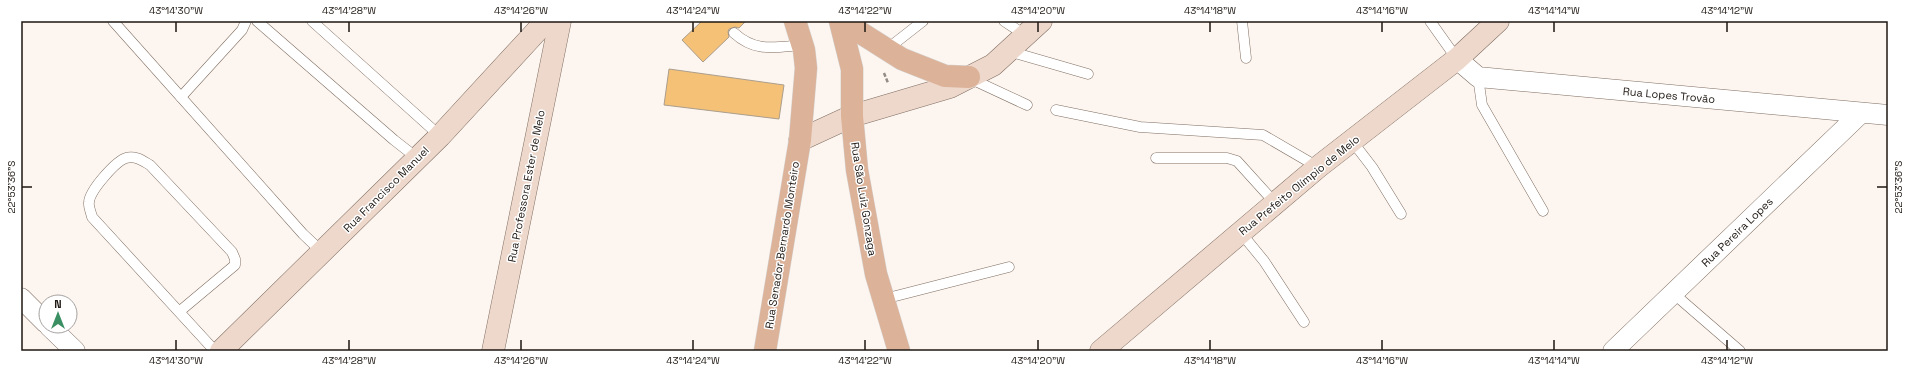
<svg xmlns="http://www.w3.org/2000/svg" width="1909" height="372" font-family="'Space Grotesk',sans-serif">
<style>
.building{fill:#f4c177;stroke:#ab9e8d}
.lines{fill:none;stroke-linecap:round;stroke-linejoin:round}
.lane-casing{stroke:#7f6e62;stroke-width:11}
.street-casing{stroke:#7f6e62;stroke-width:21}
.secondary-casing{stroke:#7f6e62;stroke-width:23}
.primary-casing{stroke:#d6d5d4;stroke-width:23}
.path{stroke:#938b86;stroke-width:2.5;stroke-dasharray:4 2;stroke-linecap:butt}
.lane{stroke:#fff;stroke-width:10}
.street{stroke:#fff;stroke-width:20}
.secondary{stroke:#eed8cc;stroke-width:22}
.primary{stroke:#dcb299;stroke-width:22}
.ticks{fill:none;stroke:#1e1712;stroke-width:1.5}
.labels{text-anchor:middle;stroke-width:3;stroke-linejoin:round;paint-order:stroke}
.street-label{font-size:11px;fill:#1e1712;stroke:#fff}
.neatline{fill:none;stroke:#1e1712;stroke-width:1.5}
.ticks-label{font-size:10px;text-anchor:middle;fill:#1e1712}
</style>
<rect width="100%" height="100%" fill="#fdf5ef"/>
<g class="building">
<path d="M 702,21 L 746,21 L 739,28 L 735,27 L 729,29 L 728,32 L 729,37 L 703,62 L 682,40 Z"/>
<path d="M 669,69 L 784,85 L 779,119 L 664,105 Z"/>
</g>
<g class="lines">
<defs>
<g id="lane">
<path d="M 113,21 L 303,234 L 322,252"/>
<path d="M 257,21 L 394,140 L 417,158"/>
<path d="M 312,21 L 440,136"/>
<path d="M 1004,21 L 1025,35"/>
<path d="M 1242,21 L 1246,58"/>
<path d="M 1430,21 L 1457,59"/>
<path d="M 734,33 C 756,53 775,47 803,45"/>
<path d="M 886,50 L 923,21"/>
<path d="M 1008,51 L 1088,74"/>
<path d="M 1478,77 L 1482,105 L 1543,211"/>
<path d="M 969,78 L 1027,105"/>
<path d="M 181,97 L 242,30 L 246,21"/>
<path d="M 1056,110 L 1140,127 L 1263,135 L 1318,167"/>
<path d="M 1352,141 L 1372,167 L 1401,214"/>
<path d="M 1156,158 L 1227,158 L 1237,161 L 1276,204"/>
<path d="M 1241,233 L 1264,261 L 1304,322"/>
<path d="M 1673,293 L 1740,351"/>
<path d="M 884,299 L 1009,267"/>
<path d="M 180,311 L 235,265 L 235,259 L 232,252 L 150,165 C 143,161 135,155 126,158 C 116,161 90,190 89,202 C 88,206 91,212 92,217 L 215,351"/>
</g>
<g id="street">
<path d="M 1457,59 L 1478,77 L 1888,115"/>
<path d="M 21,298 L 46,323"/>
<path d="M 49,326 L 75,351"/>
<path d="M 1613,351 L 1861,113"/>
</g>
<g id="secondary">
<path d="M 800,140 L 852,116 L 950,87 L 993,65 L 1041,21"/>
<path d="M 221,351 L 440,136 L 546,21"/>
<path d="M 493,351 L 560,21"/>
<path d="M 1101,351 L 1318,167 L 1457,59 L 1498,21"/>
</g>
<g id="primary">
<path d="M 840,21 L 852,69 L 852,116 L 857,170 L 876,274 L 899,351"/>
<path d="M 842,21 L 902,59 L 945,76 L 969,77"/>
<path d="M 765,351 L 800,140 L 806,68 L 804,50 L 795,21"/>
</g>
</defs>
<use href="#lane" class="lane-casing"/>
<use href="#street" class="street-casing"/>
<use href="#secondary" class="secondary-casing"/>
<use href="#primary" class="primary-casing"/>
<path class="path" d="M 884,73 L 888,83"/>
<use href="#lane" class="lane"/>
<use href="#street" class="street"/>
<use href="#secondary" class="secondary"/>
<use href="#primary" class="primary"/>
</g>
<path class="ticks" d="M 176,22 L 176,32M 349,22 L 349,32M 521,22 L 521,32M 693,22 L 693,32M 865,22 L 865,32M 1038,22 L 1038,32M 1210,22 L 1210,32M 1382,22 L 1382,32M 1554,22 L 1554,32M 1727,22 L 1727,32M 22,187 L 32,187M 1877,187 L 1887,187M 176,340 L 176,350M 349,340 L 349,350M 521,340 L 521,350M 693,340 L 693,350M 865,340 L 865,350M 1038,340 L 1038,350M 1210,340 L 1210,350M 1382,340 L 1382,350M 1554,340 L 1554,350M 1727,340 L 1727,350"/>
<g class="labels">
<g class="street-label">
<text transform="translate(1669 95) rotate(5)" y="4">Rua Lopes Trovão</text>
<text transform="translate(1299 185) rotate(-39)" y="4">Rua Prefeito Olímpio de Melo</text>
<text transform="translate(526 186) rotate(-79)" y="4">Rua Professora Ester de Melo</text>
<text transform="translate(386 189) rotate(-45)" y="4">Rua Francisco Manuel</text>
<text transform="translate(864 199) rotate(81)" y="4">Rua São Luiz Gonzaga</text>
<text transform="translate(1737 232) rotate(-44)" y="4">Rua Pereira Lopes</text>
<text transform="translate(782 245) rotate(-81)" y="4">Rua Senador Bernardo Monteiro</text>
</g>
</g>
<rect width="1909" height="372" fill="none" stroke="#ffffff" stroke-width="44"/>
<g transform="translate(58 314)"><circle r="19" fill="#ffffff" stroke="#a5a2a0"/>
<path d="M0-3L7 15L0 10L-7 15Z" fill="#3b9063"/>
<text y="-6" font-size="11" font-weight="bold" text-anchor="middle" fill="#1e1712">N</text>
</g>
<rect x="22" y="22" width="1865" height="328" class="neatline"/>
<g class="ticks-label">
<text x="176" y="14">43°14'30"W</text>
<text x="349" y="14">43°14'28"W</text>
<text x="521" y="14">43°14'26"W</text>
<text x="693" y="14">43°14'24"W</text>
<text x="865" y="14">43°14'22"W</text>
<text x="1038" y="14">43°14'20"W</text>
<text x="1210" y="14">43°14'18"W</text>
<text x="1382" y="14">43°14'16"W</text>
<text x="1554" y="14">43°14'14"W</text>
<text x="1727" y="14">43°14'12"W</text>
<text transform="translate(11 187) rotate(-90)" y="4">22°53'36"S</text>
<text transform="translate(1898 187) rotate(-90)" y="4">22°53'36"S</text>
<text x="176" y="364">43°14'30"W</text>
<text x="349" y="364">43°14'28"W</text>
<text x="521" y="364">43°14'26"W</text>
<text x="693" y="364">43°14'24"W</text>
<text x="865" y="364">43°14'22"W</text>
<text x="1038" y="364">43°14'20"W</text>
<text x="1210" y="364">43°14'18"W</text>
<text x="1382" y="364">43°14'16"W</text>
<text x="1554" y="364">43°14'14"W</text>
<text x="1727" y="364">43°14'12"W</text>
</g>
</svg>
